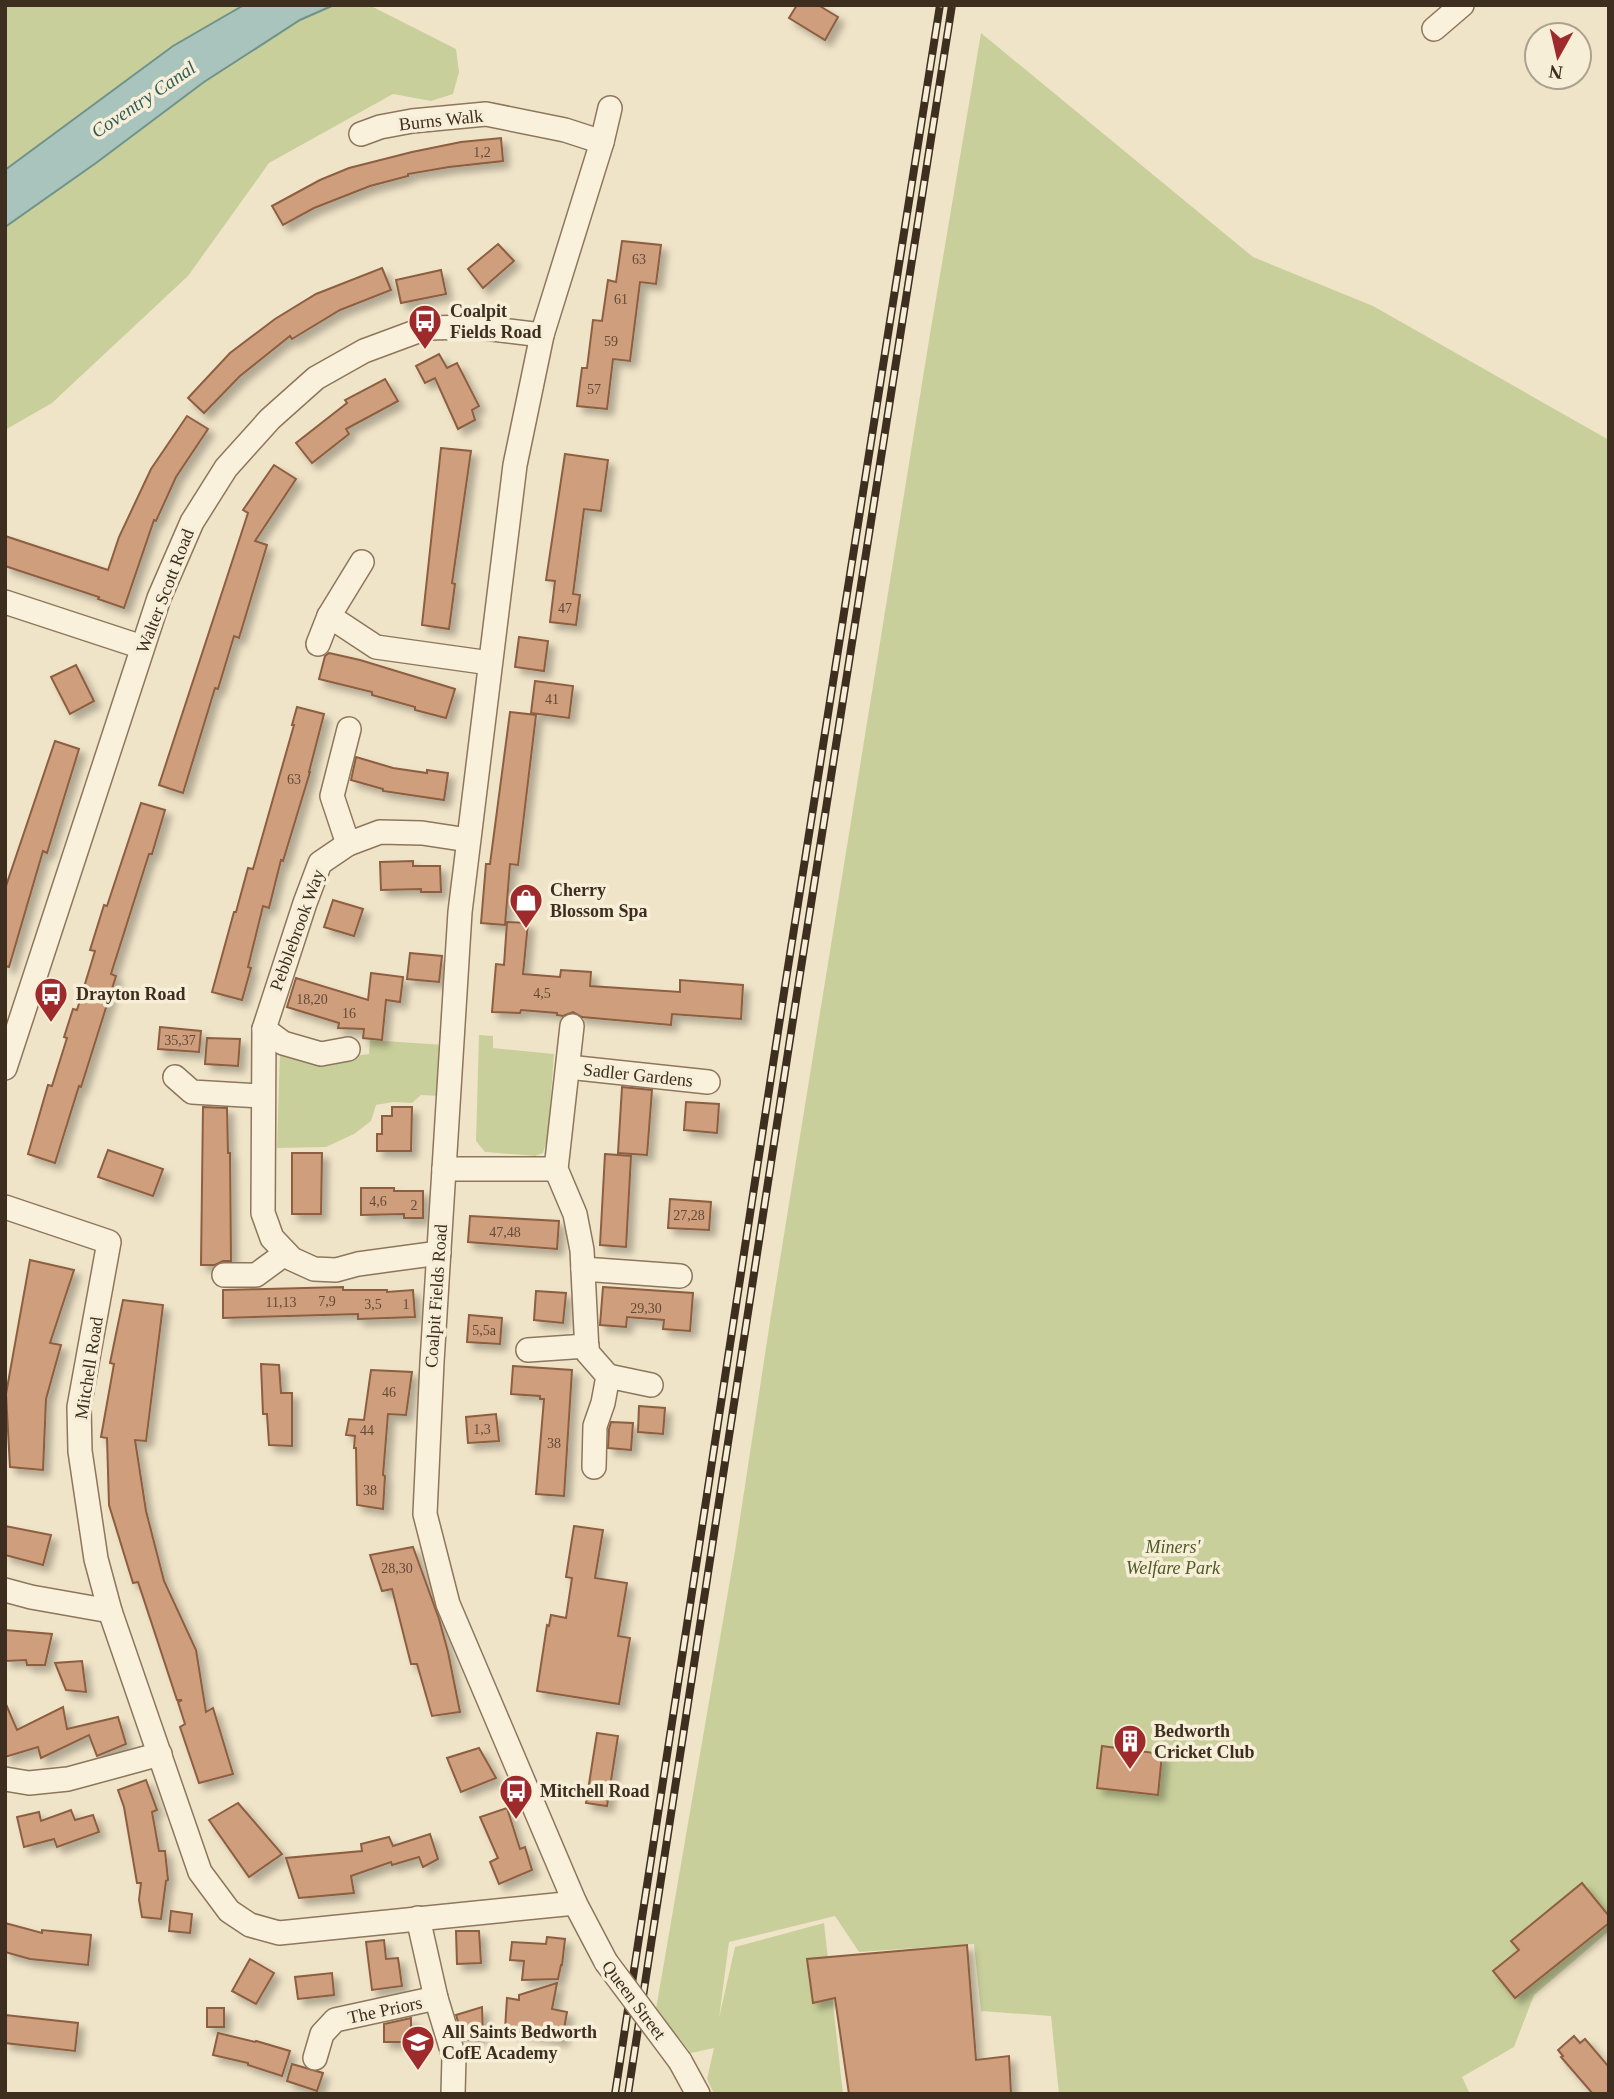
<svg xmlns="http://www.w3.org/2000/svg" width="1614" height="2099" font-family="'Times New Roman',serif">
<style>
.green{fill:#c9cf9b}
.water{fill:#a9c4bc;stroke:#6f938a;stroke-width:2}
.building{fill:#cf9f7d;stroke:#8d5f41;stroke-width:2;filter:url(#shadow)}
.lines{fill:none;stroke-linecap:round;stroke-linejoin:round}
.minor-casing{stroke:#8d765c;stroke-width:26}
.minor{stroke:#faf1dc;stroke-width:23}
.rail-casing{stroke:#3d2e20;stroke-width:8}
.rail{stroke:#f7eed8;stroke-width:5;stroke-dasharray:16;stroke-linecap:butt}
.minor-bridge-casing{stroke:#8d765c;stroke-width:26;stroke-linecap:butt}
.minor-bridge{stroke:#faf1dc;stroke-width:23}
.labels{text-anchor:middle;stroke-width:7;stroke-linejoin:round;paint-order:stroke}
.number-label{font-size:14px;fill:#624a37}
.street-label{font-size:18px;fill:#3d2e20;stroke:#f7eed8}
.poi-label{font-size:18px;font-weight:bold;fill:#3d2e20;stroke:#f7eed8;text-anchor:start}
.park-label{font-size:18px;font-style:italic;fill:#4d5a26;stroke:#f7eed8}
.water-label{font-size:19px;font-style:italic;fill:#2f5d5a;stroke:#f7eed8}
</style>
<defs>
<filter id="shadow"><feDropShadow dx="6" dy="6" stdDeviation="3.5" flood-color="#0004"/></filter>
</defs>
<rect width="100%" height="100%" fill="#f0e4c8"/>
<g class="green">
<path d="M 5,5 L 369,5 L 456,49 L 459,72 L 453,94 L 431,101 L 393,94 L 269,163 L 188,276 L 52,403 L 5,430 Z"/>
<path d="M 981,33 L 1253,257 L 1373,306 L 1609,440 L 1609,1931 L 1534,1995 L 1514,2047 L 1462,2077 L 1470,2094 L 1059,2094 L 1051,2016 L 981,2011 L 974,1944 L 859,1952 L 835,1916 L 729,1942 L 719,2018 L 735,1947 L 824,1923 L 843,2094 L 714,2094 L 707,2079 L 714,2048 L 691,2053 L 656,2009 L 735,1551 L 771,1315 L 930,334 Z"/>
<path d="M 479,1035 L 493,1036 L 493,1048 L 554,1054 L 548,1136 L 543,1153 L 535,1156 L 485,1152 L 476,1141 Z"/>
<path d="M 370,1040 L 444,1045 L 440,1096 L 421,1095 L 412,1103 L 393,1102 L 376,1105 L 371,1121 L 354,1134 L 326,1147 L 277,1148 L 280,1050 L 329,1059 L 369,1054 Z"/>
</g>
<path class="water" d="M 244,5 L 334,5 L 300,20 L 204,82 L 96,163 L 5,227 L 5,170 L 173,46 Z"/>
<g class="building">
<path d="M 797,5 L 818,5 L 838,17 L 825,40 L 789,18 Z"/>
<path d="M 501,138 L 503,161 L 449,167 L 408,174 L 408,176 L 370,186 L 314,208 L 283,225 L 272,206 L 320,180 L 349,168 L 412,152 L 461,142 Z"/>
<path d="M 622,241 L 661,245 L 656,284 L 640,282 L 630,361 L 613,359 L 607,409 L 577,406 L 582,368 L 587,368 L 593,320 L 602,321 L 608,280 L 616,282 Z"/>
<path d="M 498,244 L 514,261 L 483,288 L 468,269 Z"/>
<path d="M 382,268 L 391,290 L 340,310 L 292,339 L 290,336 L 240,376 L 204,413 L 188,398 L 230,353 L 275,319 L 316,294 Z"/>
<path d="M 441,270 L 446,294 L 401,303 L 396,280 Z"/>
<path d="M 439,354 L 447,368 L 457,363 L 479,406 L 472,410 L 475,420 L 458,429 L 435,378 L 425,383 L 416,366 Z"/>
<path d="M 385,379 L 398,401 L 346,429 L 349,434 L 312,463 L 296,443 L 347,403 L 345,400 Z"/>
<path d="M 187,416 L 208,429 L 176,477 L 156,521 L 154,520 L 124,608 L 98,599 L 99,597 L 5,566 L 5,536 L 108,570 L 119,537 L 151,469 Z"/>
<path d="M 441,448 L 471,451 L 452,583 L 455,584 L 449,629 L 422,625 Z"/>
<path d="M 565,454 L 608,460 L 601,511 L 584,509 L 573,594 L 580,595 L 576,625 L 550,622 L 555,581 L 546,580 Z"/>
<path d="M 274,465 L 296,479 L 255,541 L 267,545 L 239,638 L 234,636 L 218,689 L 215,688 L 183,793 L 159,785 L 248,513 L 243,510 Z"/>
<path d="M 519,637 L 548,641 L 544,671 L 515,667 Z"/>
<path d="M 329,653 L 360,660 L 455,689 L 446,718 L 415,710 L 415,707 L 372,695 L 372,692 L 319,679 L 325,656 Z"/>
<path d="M 76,665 L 94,701 L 70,714 L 51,677 Z"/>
<path d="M 535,681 L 573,686 L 569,718 L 531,713 Z"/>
<path d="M 297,707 L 324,714 L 309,772 L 310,772 L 283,861 L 281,860 L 269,908 L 263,906 L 248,967 L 251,968 L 242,1000 L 212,992 L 234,912 L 236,912 L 248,868 L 253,869 L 265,827 L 294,725 L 292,725 Z"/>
<path d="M 510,712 L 536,715 L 518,865 L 510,864 L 505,925 L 481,923 L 486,864 L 490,864 Z"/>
<path d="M 55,741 L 79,749 L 47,853 L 43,851 L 9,967 L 5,966 L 5,889 Z"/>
<path d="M 356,757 L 393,768 L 427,773 L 427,770 L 448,773 L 444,800 L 383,791 L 383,789 L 351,780 Z"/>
<path d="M 141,803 L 165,810 L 152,854 L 149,854 L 111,974 L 116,976 L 81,1087 L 79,1086 L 55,1163 L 28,1154 L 48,1085 L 52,1086 L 67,1038 L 64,1037 L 73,1009 L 77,1010 L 95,951 L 90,950 L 104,905 L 107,906 Z"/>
<path d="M 413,861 L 413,866 L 440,866 L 441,892 L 421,892 L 421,889 L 381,890 L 380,862 Z"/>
<path d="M 333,900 L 363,909 L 354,936 L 324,927 Z"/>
<path d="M 507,922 L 528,923 L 523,974 L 560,977 L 561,970 L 591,972 L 590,986 L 680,992 L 680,980 L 743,985 L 741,1019 L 672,1014 L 671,1025 L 582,1017 L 573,1012 L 563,1016 L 557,1015 L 557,1013 L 521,1010 L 520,1013 L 492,1012 L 496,964 L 504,965 Z"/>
<path d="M 410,953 L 442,956 L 439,982 L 407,979 Z"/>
<path d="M 371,973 L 403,977 L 400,1002 L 386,1000 L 382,1040 L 363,1038 L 364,1029 L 338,1028 L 339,1023 L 287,1007 L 296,978 L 368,1000 Z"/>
<path d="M 160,1027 L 201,1031 L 199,1052 L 158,1049 Z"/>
<path d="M 207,1038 L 240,1039 L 238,1066 L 205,1064 Z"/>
<path d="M 622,1087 L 652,1090 L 647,1155 L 618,1153 Z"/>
<path d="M 686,1102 L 719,1104 L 717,1133 L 684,1130 Z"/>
<path d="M 203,1107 L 227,1108 L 228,1153 L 230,1153 L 231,1261 L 223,1261 L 215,1265 L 201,1265 Z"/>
<path d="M 392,1107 L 412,1107 L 411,1151 L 377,1151 L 377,1134 L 382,1134 L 382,1116 L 392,1116 Z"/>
<path d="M 108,1150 L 163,1169 L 153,1196 L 98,1177 Z"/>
<path d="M 292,1153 L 322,1153 L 321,1214 L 292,1214 Z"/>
<path d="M 605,1154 L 631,1156 L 626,1247 L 600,1245 Z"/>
<path d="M 361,1188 L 394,1188 L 394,1191 L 423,1191 L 423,1218 L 404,1218 L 404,1214 L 361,1215 Z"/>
<path d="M 670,1199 L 711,1202 L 709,1230 L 668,1228 Z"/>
<path d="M 470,1216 L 559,1221 L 557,1249 L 468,1242 Z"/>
<path d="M 30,1260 L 74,1270 L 50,1343 L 61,1345 L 46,1399 L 43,1470 L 10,1467 L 6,1394 Z"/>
<path d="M 343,1287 L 343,1290 L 387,1290 L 387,1292 L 413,1290 L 415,1317 L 358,1319 L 358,1314 L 223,1318 L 223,1290 Z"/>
<path d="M 603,1287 L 693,1293 L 690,1331 L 663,1329 L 664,1320 L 627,1317 L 626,1327 L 600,1325 Z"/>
<path d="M 536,1291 L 566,1293 L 563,1323 L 534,1320 Z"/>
<path d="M 123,1300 L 163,1305 L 146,1441 L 135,1440 L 146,1511 L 164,1581 L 196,1650 L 206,1712 L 213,1708 L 233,1774 L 199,1783 L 180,1727 L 185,1724 L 178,1702 L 182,1700 L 177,1700 L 138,1582 L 133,1583 L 109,1505 L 107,1438 L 101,1437 L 114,1364 L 110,1363 Z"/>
<path d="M 469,1315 L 502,1318 L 500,1344 L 467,1342 Z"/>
<path d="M 261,1364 L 279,1365 L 281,1393 L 292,1393 L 292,1446 L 269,1445 L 267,1414 L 263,1414 Z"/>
<path d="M 513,1366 L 572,1370 L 564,1496 L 536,1494 L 544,1399 L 540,1399 L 540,1396 L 511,1394 Z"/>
<path d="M 371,1370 L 412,1372 L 406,1415 L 388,1414 L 383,1475 L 385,1476 L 383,1509 L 357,1505 L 356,1448 L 354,1448 L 355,1436 L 346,1435 L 349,1419 L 364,1420 Z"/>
<path d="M 639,1406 L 665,1408 L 663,1434 L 638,1432 Z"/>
<path d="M 496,1414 L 499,1441 L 468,1443 L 466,1417 Z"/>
<path d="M 611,1422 L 633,1423 L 631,1450 L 608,1448 L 609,1429 Z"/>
<path d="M 5,1526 L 51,1535 L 43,1565 L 5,1555 Z"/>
<path d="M 574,1526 L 603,1530 L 595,1578 L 627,1583 L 618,1636 L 630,1638 L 619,1704 L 537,1691 L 547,1625 L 549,1626 L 551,1615 L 566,1618 L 572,1578 L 566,1577 Z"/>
<path d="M 413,1547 L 439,1619 L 448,1652 L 460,1712 L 432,1716 L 417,1664 L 411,1664 L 392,1589 L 382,1591 L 370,1555 Z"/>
<path d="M 5,1630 L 52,1634 L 45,1665 L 27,1665 L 26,1660 L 5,1661 Z"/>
<path d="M 82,1661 L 86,1692 L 66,1690 L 55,1663 Z"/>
<path d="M 5,1702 L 17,1730 L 63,1707 L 67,1729 L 118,1717 L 126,1744 L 97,1756 L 89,1735 L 41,1758 L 38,1747 L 5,1757 Z"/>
<path d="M 597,1733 L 618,1736 L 607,1806 L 586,1803 Z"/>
<path d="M 1102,1746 L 1162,1754 L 1158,1795 L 1097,1788 Z"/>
<path d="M 479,1748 L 496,1778 L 461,1792 L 447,1758 Z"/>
<path d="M 146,1780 L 157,1810 L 152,1812 L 159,1851 L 165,1851 L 168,1880 L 166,1881 L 161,1919 L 142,1917 L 139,1900 L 141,1883 L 137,1883 L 124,1807 L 118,1790 Z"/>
<path d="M 238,1803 L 282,1854 L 249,1877 L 209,1820 Z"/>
<path d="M 507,1808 L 520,1849 L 525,1847 L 532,1870 L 499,1884 L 490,1862 L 498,1858 L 480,1817 Z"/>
<path d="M 71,1810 L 75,1820 L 93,1815 L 99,1832 L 57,1847 L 54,1839 L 24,1847 L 17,1817 L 39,1812 L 41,1821 Z"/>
<path d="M 430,1834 L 438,1859 L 423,1867 L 419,1857 L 392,1865 L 391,1862 L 351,1876 L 354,1893 L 299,1898 L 286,1858 L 362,1851 L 361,1844 L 389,1837 L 393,1846 Z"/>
<path d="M 1582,1883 L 1609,1916 L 1609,1923 L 1515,1998 L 1493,1971 L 1519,1950 L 1511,1941 Z"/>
<path d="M 171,1911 L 192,1914 L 190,1933 L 169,1931 Z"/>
<path d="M 5,1923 L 42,1933 L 42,1930 L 91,1935 L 88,1965 L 30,1959 L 5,1952 Z"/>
<path d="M 456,1931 L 479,1931 L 481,1963 L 457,1964 Z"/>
<path d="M 547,1937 L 565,1939 L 562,1965 L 561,1965 L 558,1979 L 522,1980 L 524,1961 L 510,1960 L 512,1942 L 546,1944 Z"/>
<path d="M 384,1940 L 386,1959 L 398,1958 L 402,1986 L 372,1990 L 366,1942 Z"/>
<path d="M 967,1945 L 976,2060 L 1009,2056 L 1011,2094 L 849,2094 L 835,1998 L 813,2003 L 807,1959 Z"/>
<path d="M 250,1959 L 274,1973 L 256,2004 L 232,1991 Z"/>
<path d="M 332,1973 L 334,1995 L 298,1999 L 295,1977 Z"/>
<path d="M 557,1983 L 552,2009 L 567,2012 L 562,2040 L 505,2029 L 507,1998 L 519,2000 L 519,1995 Z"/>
<path d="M 482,2007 L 483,2035 L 464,2041 L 456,2015 Z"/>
<rect x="207" y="2008" width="17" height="19"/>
<path d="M 5,2015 L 78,2023 L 75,2051 L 5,2043 Z"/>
<path d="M 411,2018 L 411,2042 L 384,2042 L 384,2024 Z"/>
<path d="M 218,2033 L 255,2042 L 256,2041 L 290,2051 L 282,2076 L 248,2065 L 248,2063 L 213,2055 Z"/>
<path d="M 1574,2036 L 1580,2043 L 1585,2039 L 1609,2067 L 1609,2094 L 1593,2094 L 1561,2057 L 1563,2056 L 1558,2050 Z"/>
<path d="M 292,2064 L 323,2073 L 317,2091 L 287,2081 Z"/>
</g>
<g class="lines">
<defs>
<g id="minor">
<path d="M 1434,29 L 1462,5"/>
<path d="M 361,134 L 380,127 L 412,121 L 486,114 L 565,130 L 602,142"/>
<path d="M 5,602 L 142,647"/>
<path d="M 329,616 L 376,647 L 490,663"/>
<path d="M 318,644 L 329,616 L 362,562"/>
<path d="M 348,844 L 332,796 L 349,729"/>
<path d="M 572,1026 L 556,1169 L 575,1214 L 582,1250 L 587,1352 L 608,1376 L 603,1403 L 595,1426 L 594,1467"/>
<path d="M 264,1029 L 283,1043 L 321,1054 L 348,1049"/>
<path d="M 568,1067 L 708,1082"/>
<path d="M 5,1068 L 159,598 L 192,522 L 226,468 L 270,419 L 316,378 L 364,351 L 426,328 L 475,327 L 542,335"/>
<path d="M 175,1077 L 192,1092 L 262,1096"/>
<path d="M 444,1169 L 556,1169"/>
<path d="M 5,1207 L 109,1242 L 79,1407 L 80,1451 L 96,1559 L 110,1611 L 200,1872 L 229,1911 L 250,1925 L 279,1933 L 575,1903"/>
<path d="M 439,1253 L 358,1264 L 336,1270 L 314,1269 L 292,1259 L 272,1238 L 263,1213 L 264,1029 L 305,903 L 320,863 L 348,844 L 380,832 L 422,833 L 468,840"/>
<path d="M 583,1269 L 680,1276"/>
<path d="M 224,1275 L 256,1275 L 286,1253"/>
<path d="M 528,1350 L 587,1346"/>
<path d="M 608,1376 L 651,1385"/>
<path d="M 5,1590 L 31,1597 L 110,1611"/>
<path d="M 5,1779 L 29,1783 L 68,1779 L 160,1754"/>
<path d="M 418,1918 L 436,1998 L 454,2057 L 453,2094"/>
<path d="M 606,1962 L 575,1903 L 448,1604 L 425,1514 L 432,1362 L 460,912 L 515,465 L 542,335 L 602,142 L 610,108"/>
<path d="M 315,2058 L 322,2034 L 335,2020 L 436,1998"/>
<path d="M 680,2061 L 698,2094"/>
</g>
</defs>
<use href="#minor" class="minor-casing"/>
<use href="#minor" class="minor"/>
<defs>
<g id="rail">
<path d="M 615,2094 L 785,986 L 940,5"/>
<path d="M 628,2094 L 798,987 L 952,5"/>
</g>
</defs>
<use href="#rail" class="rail-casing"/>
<use href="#rail" class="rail"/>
<defs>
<path id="minor-bridge" d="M 606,1962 L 680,2061"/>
</defs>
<use href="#minor-bridge" class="minor-bridge-casing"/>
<use href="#minor-bridge" class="minor-bridge"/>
</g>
<defs>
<symbol id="bus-pin" viewBox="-11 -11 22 30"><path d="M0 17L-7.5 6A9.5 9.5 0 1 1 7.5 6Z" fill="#9e2a2b" stroke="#f7eed8"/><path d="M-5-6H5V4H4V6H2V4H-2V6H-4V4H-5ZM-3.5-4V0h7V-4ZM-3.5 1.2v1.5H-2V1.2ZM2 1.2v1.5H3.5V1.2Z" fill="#fff"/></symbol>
<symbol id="shop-pin" viewBox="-11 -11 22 30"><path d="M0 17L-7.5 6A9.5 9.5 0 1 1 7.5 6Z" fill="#9e2a2b" stroke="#f7eed8"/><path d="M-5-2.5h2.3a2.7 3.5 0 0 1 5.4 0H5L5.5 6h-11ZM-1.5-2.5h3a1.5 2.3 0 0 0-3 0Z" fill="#fff"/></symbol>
<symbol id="building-pin" viewBox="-11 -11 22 30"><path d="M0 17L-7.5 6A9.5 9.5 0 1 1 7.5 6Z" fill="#9e2a2b" stroke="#f7eed8"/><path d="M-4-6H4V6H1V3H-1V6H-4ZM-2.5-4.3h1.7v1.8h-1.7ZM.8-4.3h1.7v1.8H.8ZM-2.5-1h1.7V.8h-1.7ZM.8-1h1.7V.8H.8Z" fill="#fff"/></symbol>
<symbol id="school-pin" viewBox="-11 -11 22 30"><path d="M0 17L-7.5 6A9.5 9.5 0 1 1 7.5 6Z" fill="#9e2a2b" stroke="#f7eed8"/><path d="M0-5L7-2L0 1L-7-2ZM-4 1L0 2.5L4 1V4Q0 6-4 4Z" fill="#fff"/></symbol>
</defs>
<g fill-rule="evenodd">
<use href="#bus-pin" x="406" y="302" width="38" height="52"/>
<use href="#shop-pin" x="507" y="881" width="38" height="52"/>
<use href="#bus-pin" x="32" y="975" width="38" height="52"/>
<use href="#building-pin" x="1111" y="1722" width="38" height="52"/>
<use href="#bus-pin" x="497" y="1772" width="38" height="52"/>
<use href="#school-pin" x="399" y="2023" width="38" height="52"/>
</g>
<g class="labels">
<g class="number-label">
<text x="482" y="157">1,2</text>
<text x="639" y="264">63</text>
<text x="621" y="304">61</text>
<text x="611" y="346">59</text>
<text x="594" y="394">57</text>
<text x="565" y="613">47</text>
<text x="552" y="704">41</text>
<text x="294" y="784">63</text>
<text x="542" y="998">4,5</text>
<text x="312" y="1004">18,20</text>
<text x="349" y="1018">16</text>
<text x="180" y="1045">35,37</text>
<text x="378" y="1206">4,6</text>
<text x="414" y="1210">2</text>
<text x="689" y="1220">27,28</text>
<text x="505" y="1237">47,48</text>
<text x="327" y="1306">7,9</text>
<text x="281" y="1307">11,13</text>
<text x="373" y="1309">3,5</text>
<text x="406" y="1309">1</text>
<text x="646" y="1313">29,30</text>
<text x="484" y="1335">5,5a</text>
<text x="389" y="1397">46</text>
<text x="482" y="1434">1,3</text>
<text x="367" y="1435">44</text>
<text x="554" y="1448">38</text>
<text x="370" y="1495">38</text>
<text x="397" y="1573">28,30</text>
</g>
<g class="street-label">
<text transform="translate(441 120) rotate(-6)" y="6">Burns Walk</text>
<text transform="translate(165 591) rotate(-69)" y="6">Walter Scott Road</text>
<text transform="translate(297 930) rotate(-70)" y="6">Pebblebrook Way</text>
<text transform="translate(638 1075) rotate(6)" y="6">Sadler Gardens</text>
<text transform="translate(436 1296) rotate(-86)" y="6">Coalpit Fields Road</text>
<text transform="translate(89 1368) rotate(-81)" y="6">Mitchell Road</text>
<text transform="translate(634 2000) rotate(53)" y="6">Queen Street</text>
<text transform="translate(385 2010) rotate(-12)" y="6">The Priors</text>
</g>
<g class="poi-label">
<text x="450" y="317">Coalpit<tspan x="450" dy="21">Fields Road</tspan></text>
<text x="550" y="896">Cherry<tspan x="550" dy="21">Blossom Spa</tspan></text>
<text x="76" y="1000">Drayton Road</text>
<text x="1154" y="1737">Bedworth<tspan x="1154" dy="21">Cricket Club</tspan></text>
<text x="540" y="1797">Mitchell Road</text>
<text x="442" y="2038">All Saints Bedworth<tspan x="442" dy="21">CofE Academy</tspan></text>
</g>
<g class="park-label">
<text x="1173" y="1553">Miners'<tspan x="1173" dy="21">Welfare Park</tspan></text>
</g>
<g class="water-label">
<text transform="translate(143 99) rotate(-34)" y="7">Coventry Canal</text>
</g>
</g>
<rect width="1614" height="2099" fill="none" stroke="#3d2e20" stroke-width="14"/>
<g transform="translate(1558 56) rotate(188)"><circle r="33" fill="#f7eed8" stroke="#ada18e" stroke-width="2"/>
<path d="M0-5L12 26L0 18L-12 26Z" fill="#9e2a2b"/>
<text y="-10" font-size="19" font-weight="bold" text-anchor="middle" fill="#3d2e20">N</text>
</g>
</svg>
